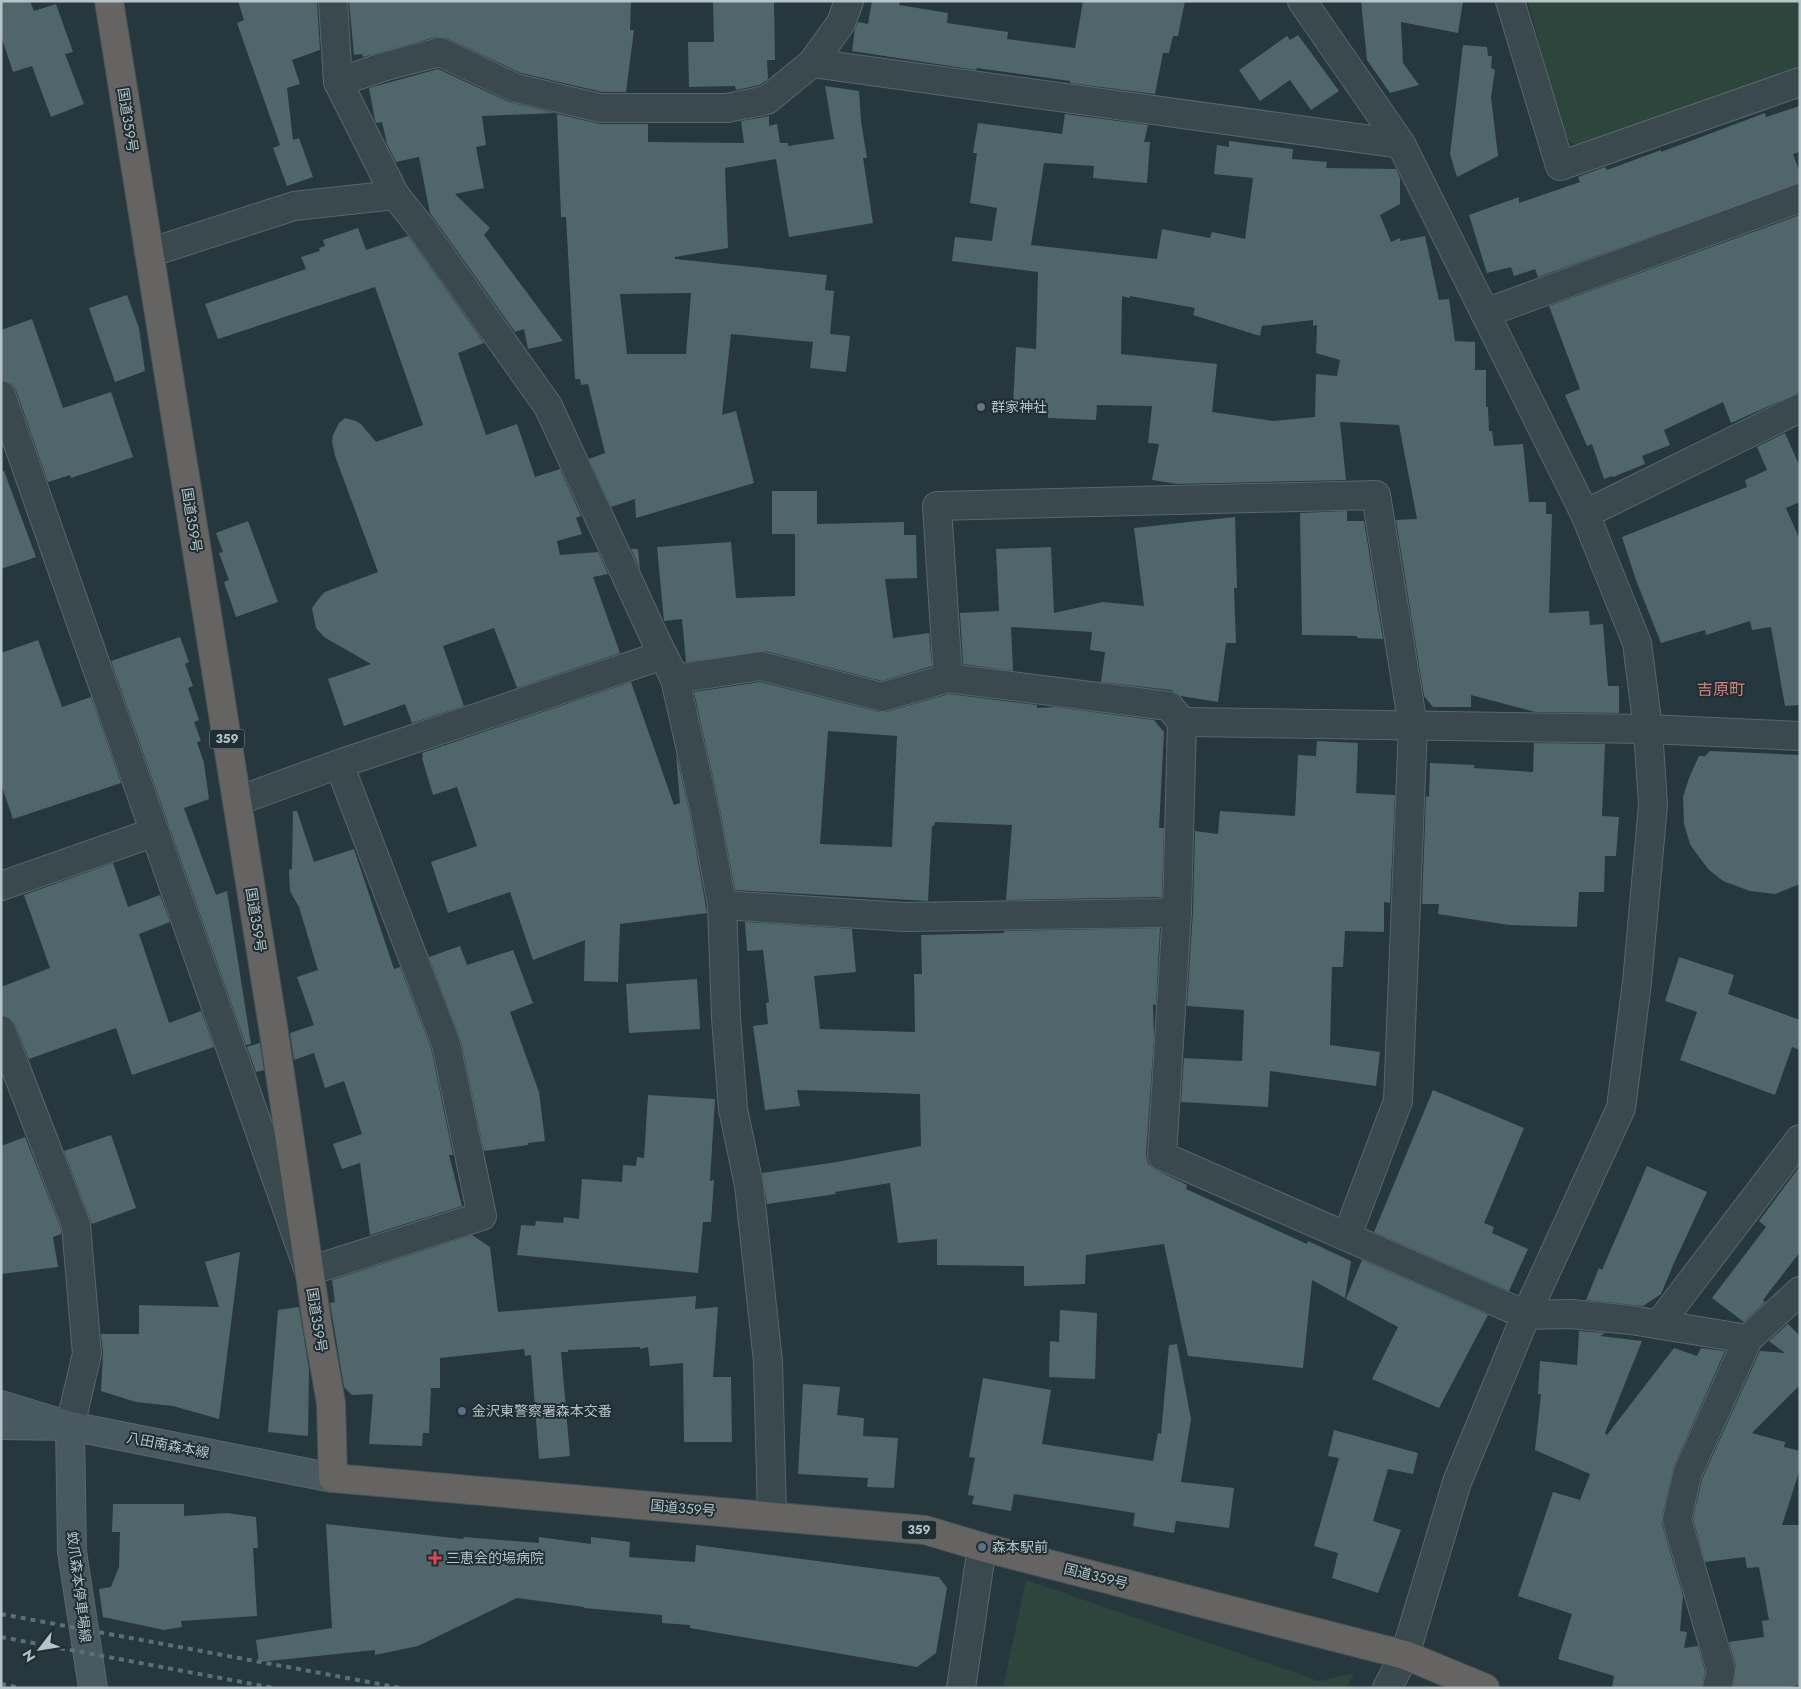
<svg xmlns="http://www.w3.org/2000/svg" width="1801" height="1689" font-family="Jost,'Noto Sans JP',sans-serif">
<style>
.green{fill:#2e453d}
.building{fill:#51666a;fill-rule:evenodd}
.lines{fill:none;stroke-linecap:round;stroke-linejoin:round}
.minor-casing{stroke:#58676b;stroke-width:30}
.secondary-casing{stroke:#58676b;stroke-width:30}
.trunk-casing{stroke:#455458;stroke-width:30}
.minor{stroke:#3a494d;stroke-width:28}
.secondary{stroke:#485a60;stroke-width:28}
.trunk{stroke:#666462;stroke-width:28}
.rail{stroke:#5c6f74;stroke-width:4;stroke-dasharray:5 5;stroke-linecap:butt}
.worship-dot{fill:#6b7280;stroke:#1f2e32;stroke-width:2}
.service-dot{fill:#5c6f8a;stroke:#1f2e32;stroke-width:2}
.health-dot{fill:#e0444e;stroke:#1f2e32;stroke-width:2}
.labels{text-anchor:middle;stroke-width:4;stroke-linejoin:round;paint-order:stroke}
.shield{fill:#1f2e32;stroke:#89979b;stroke-width:1}
.shield-label{font-size:12px;font-weight:bold;fill:#b6c4c8}
.street-label{font-size:14px;fill:#b6c4c8;stroke:#1f2e32}
.poi-label{font-size:14px;fill:#b6c4c8;stroke:#1f2e32;text-anchor:start}
.quarter-label{font-size:16px;fill:#d48079;stroke:#1f2e32}
</style>
<rect width="100%" height="100%" fill="#26383d"/>
<g class="green">
<path d="M 1528,1 L 1800,1 L 1800,73 L 1575,145 L 1563,135 Z"/>
<path d="M 1026,1580 L 1319,1681 L 1354,1673 L 1347,1688 L 1003,1688 Z"/>
</g>
<g class="building">
<path d="M 1,1 L 30,1 L 34,11 L 56,4 L 73,52 L 65,54 L 84,104 L 51,117 L 32,66 L 13,72 L 1,36 Z"/>
<path d="M 238,1 L 317,1 L 320,50 L 292,60 L 300,84 L 287,88 L 293,140 L 299,138 L 313,177 L 287,186 L 273,148 L 280,145 L 237,23 L 244,20 Z"/>
<path d="M 349,1 L 631,1 L 630,30 L 634,30 L 626,92 L 602,92 L 521,73 L 446,38 L 436,37 L 363,57 L 362,54 L 354,55 Z"/>
<path d="M 713,1 L 774,1 L 775,60 L 767,60 L 768,79 L 760,85 L 736,90 L 735,86 L 689,87 L 688,42 L 714,42 Z"/>
<path d="M 872,1 L 900,1 L 899,5 L 948,13 L 947,23 L 1008,32 L 1007,39 L 1075,48 L 1083,1 L 1185,1 L 1178,36 L 1173,36 L 1169,53 L 1163,53 L 1155,94 L 1070,83 L 1070,81 L 977,68 L 976,70 L 852,51 L 855,29 L 858,22 L 868,24 Z"/>
<path d="M 1361,1 L 1463,1 L 1458,33 L 1401,22 L 1403,63 L 1419,85 L 1390,93 L 1367,60 Z"/>
<path d="M 1298,35 L 1339,91 L 1311,110 L 1290,80 L 1260,101 L 1239,70 L 1287,36 L 1290,40 Z"/>
<path d="M 1463,45 L 1487,47 L 1488,56 L 1492,56 L 1491,68 L 1495,70 L 1491,97 L 1498,156 L 1457,177 L 1450,154 Z"/>
<path d="M 438,69 L 509,102 L 555,113 L 482,116 L 486,145 L 476,147 L 484,188 L 455,194 L 490,228 L 484,235 L 563,341 L 528,349 L 524,329 L 515,332 L 430,213 L 419,157 L 396,162 L 387,144 L 382,122 L 376,123 L 375,120 L 369,88 Z"/>
<path d="M 825,86 L 859,91 L 861,121 L 867,158 L 863,158 L 873,223 L 789,237 L 776,159 L 725,168 L 728,248 L 675,257 L 675,259 L 827,275 L 825,290 L 834,291 L 830,334 L 850,336 L 846,372 L 810,368 L 813,342 L 731,334 L 722,415 L 736,411 L 754,483 L 636,518 L 635,499 L 611,507 L 589,459 L 605,453 L 588,384 L 581,385 L 580,379 L 575,379 L 566,217 L 561,217 L 557,114 L 600,124 L 648,124 L 648,142 L 744,143 L 741,121 L 769,116 L 769,126 L 777,124 L 780,143 L 788,143 L 788,146 L 834,139 ZM 691,293 L 686,354 L 627,354 L 620,294 Z"/>
<path d="M 1800,106 L 1800,152 L 1793,154 L 1800,173 L 1800,183 L 1538,277 L 1535,269 L 1514,276 L 1511,267 L 1487,273 L 1469,215 L 1519,197 L 1519,203 L 1580,182 L 1578,177 L 1605,167 L 1607,170 L 1661,150 L 1661,152 L 1765,113 L 1766,117 Z"/>
<path d="M 1065,114 L 1148,125 L 1144,142 L 1150,142 L 1147,183 L 1093,178 L 1094,166 L 1044,163 L 1031,245 L 1157,259 L 1162,229 L 1210,238 L 1212,232 L 1245,239 L 1253,178 L 1214,174 L 1217,145 L 1229,147 L 1229,141 L 1293,149 L 1292,159 L 1327,162 L 1326,168 L 1396,169 L 1400,178 L 1400,204 L 1380,215 L 1391,242 L 1400,238 L 1400,241 L 1425,236 L 1439,300 L 1449,299 L 1455,341 L 1475,342 L 1475,370 L 1486,370 L 1486,407 L 1488,407 L 1489,431 L 1492,431 L 1494,446 L 1523,444 L 1529,502 L 1546,502 L 1546,514 L 1552,514 L 1549,613 L 1589,611 L 1590,625 L 1603,624 L 1608,686 L 1619,686 L 1619,713 L 1535,712 L 1471,695 L 1471,707 L 1433,707 L 1424,696 L 1396,520 L 1417,519 L 1399,425 L 1340,422 L 1346,480 L 1178,484 L 1152,480 L 1159,444 L 1148,443 L 1152,406 L 1097,405 L 1096,420 L 1048,418 L 1048,405 L 1013,404 L 1016,347 L 1036,349 L 1038,272 L 952,261 L 955,237 L 992,241 L 997,208 L 970,203 L 977,153 L 973,153 L 978,123 L 1062,134 ZM 1122,296 L 1129,298 L 1130,296 L 1195,308 L 1193,315 L 1260,336 L 1262,326 L 1313,320 L 1313,326 L 1317,325 L 1316,353 L 1340,360 L 1337,376 L 1316,374 L 1315,417 L 1273,421 L 1212,412 L 1217,364 L 1121,354 Z"/>
<path d="M 1800,215 L 1800,392 L 1731,423 L 1723,402 L 1664,430 L 1670,445 L 1642,456 L 1645,464 L 1613,477 L 1612,476 L 1604,479 L 1592,444 L 1587,446 L 1565,395 L 1580,389 L 1549,306 Z"/>
<path d="M 358,228 L 366,250 L 408,236 L 484,343 L 458,353 L 486,435 L 517,424 L 535,477 L 560,469 L 581,516 L 576,518 L 582,534 L 557,541 L 560,555 L 598,552 L 608,574 L 593,577 L 620,653 L 517,688 L 494,628 L 443,646 L 464,706 L 412,723 L 405,704 L 344,726 L 328,679 L 371,664 L 324,637 L 316,628 L 312,608 L 320,597 L 325,592 L 378,572 L 335,456 L 332,441 L 333,435 L 339,423 L 345,418 L 356,421 L 361,424 L 376,442 L 423,425 L 375,287 L 218,339 L 205,304 L 306,269 L 301,257 L 320,251 L 319,248 L 325,246 L 323,240 Z"/>
<path d="M 127,295 L 139,328 L 145,371 L 115,382 L 89,308 Z"/>
<path d="M 32,319 L 63,408 L 111,392 L 133,457 L 71,478 L 70,475 L 48,482 L 16,390 L 12,384 L 2,380 L 1,376 L 1,330 Z"/>
<path d="M 1785,433 L 1800,467 L 1800,502 L 1786,508 L 1800,540 L 1800,705 L 1785,706 L 1771,627 L 1752,630 L 1750,621 L 1706,635 L 1705,630 L 1661,643 L 1636,580 L 1622,537 L 1747,487 L 1745,480 L 1767,470 L 1757,447 Z"/>
<path d="M 4,471 L 36,557 L 1,569 L 1,472 Z"/>
<path d="M 772,491 L 817,491 L 817,524 L 904,522 L 904,535 L 916,535 L 917,578 L 885,579 L 893,638 L 929,633 L 932,666 L 882,681 L 765,651 L 686,662 L 682,619 L 664,621 L 657,547 L 731,542 L 736,598 L 795,596 L 795,534 L 772,534 Z"/>
<path d="M 1347,511 L 1347,521 L 1364,521 L 1383,639 L 1357,638 L 1357,636 L 1302,635 L 1300,513 Z"/>
<path d="M 1235,517 L 1237,588 L 1234,588 L 1236,643 L 1226,643 L 1218,702 L 1181,696 L 1171,690 L 1101,682 L 1105,652 L 1090,650 L 1092,632 L 1011,627 L 1013,671 L 963,664 L 960,613 L 999,611 L 996,549 L 1051,547 L 1054,613 L 1103,602 L 1144,606 L 1134,528 Z"/>
<path d="M 248,521 L 278,602 L 236,617 L 224,582 L 229,580 L 219,553 L 223,552 L 216,533 Z"/>
<path d="M 631,549 L 638,549 L 640,569 Z"/>
<path d="M 180,637 L 189,662 L 185,664 L 193,686 L 188,688 L 199,720 L 194,722 L 201,741 L 197,742 L 204,763 L 209,799 L 184,808 L 216,895 L 227,891 L 251,1044 L 246,1045 L 111,661 Z"/>
<path d="M 38,640 L 62,707 L 91,697 L 121,783 L 13,819 L 1,784 L 1,653 Z"/>
<path d="M 631,682 L 674,805 L 680,803 L 676,754 L 690,815 L 707,913 L 620,924 L 618,982 L 584,981 L 585,940 L 533,960 L 510,892 L 448,913 L 431,862 L 477,846 L 457,787 L 433,795 L 422,758 L 423,757 L 422,753 Z"/>
<path d="M 760,682 L 879,712 L 886,712 L 949,694 L 1037,705 L 1037,708 L 1055,707 L 1154,720 L 1164,732 L 1159,828 L 1164,828 L 1162,897 L 1006,900 L 1012,825 L 935,822 L 934,826 L 932,826 L 928,901 L 735,890 L 720,809 L 694,692 ZM 828,731 L 897,736 L 892,847 L 820,844 Z"/>
<path d="M 1317,741 L 1358,743 L 1356,793 L 1395,795 L 1390,903 L 1384,902 L 1384,932 L 1345,931 L 1343,967 L 1332,967 L 1330,1045 L 1380,1052 L 1376,1086 L 1270,1071 L 1268,1107 L 1181,1102 L 1184,1058 L 1242,1061 L 1244,1010 L 1187,1006 L 1193,911 L 1195,831 L 1218,834 L 1220,811 L 1295,816 L 1298,755 L 1316,756 Z"/>
<path d="M 1534,743 L 1605,744 L 1602,816 L 1619,817 L 1616,856 L 1605,856 L 1604,892 L 1579,892 L 1577,927 L 1509,925 L 1438,914 L 1439,904 L 1422,904 L 1426,796 L 1429,797 L 1430,763 L 1474,765 L 1474,768 L 1533,772 Z"/>
<path d="M 1710,751 L 1800,755 L 1800,884 L 1775,894 L 1750,891 L 1723,881 L 1709,870 L 1696,853 L 1690,844 L 1684,824 L 1683,797 L 1689,778 L 1699,756 L 1705,756 Z"/>
<path d="M 293,811 L 297,811 L 314,862 L 354,849 L 394,969 L 400,967 L 431,1048 L 453,1155 L 449,1155 L 462,1206 L 370,1235 L 360,1163 L 342,1169 L 333,1144 L 362,1134 L 344,1081 L 325,1088 L 314,1053 L 294,1060 L 290,1033 L 314,1025 L 297,977 L 318,970 L 299,907 L 290,891 L 289,870 L 292,869 Z"/>
<path d="M 113,863 L 128,907 L 160,895 L 170,922 L 139,934 L 169,1023 L 201,1011 L 214,1047 L 132,1075 L 116,1028 L 29,1059 L 15,1024 L 10,1018 L 1,1015 L 1,987 L 50,968 L 24,895 Z"/>
<path d="M 745,922 L 852,929 L 856,972 L 814,976 L 820,1029 L 915,1032 L 914,974 L 922,974 L 921,935 L 1004,933 L 1004,931 L 1160,928 L 1156,1005 L 1153,1004 L 1154,1038 L 1146,1155 L 1148,1164 L 1156,1170 L 1187,1185 L 1186,1189 L 1307,1244 L 1308,1241 L 1351,1261 L 1345,1298 L 1312,1280 L 1303,1368 L 1188,1356 L 1164,1244 L 1086,1255 L 1085,1284 L 1024,1286 L 1024,1266 L 937,1265 L 937,1239 L 898,1243 L 890,1183 L 835,1192 L 836,1194 L 767,1204 L 762,1173 L 837,1162 L 921,1146 L 920,1094 L 797,1090 L 800,1106 L 765,1110 L 753,1026 L 768,1024 L 766,1003 L 769,1002 L 763,950 L 747,951 Z"/>
<path d="M 460,946 L 467,965 L 513,950 L 533,1003 L 510,1012 L 539,1092 L 545,1141 L 528,1143 L 528,1145 L 484,1151 L 461,1041 L 429,957 Z"/>
<path d="M 1679,957 L 1734,975 L 1728,994 L 1800,1020 L 1800,1050 L 1792,1047 L 1775,1095 L 1680,1060 L 1697,1012 L 1665,1001 Z"/>
<path d="M 697,979 L 700,1029 L 629,1033 L 626,984 Z"/>
<path d="M 260,1043 L 264,1070 L 256,1072 L 247,1047 Z"/>
<path d="M 1433,1090 L 1524,1128 L 1484,1223 L 1494,1227 L 1492,1233 L 1528,1249 L 1509,1291 L 1374,1232 Z"/>
<path d="M 648,1095 L 715,1099 L 710,1181 L 714,1180 L 711,1222 L 703,1222 L 698,1273 L 517,1255 L 521,1225 L 535,1226 L 536,1221 L 563,1223 L 564,1217 L 579,1219 L 582,1179 L 622,1182 L 623,1165 L 636,1166 L 637,1157 L 644,1158 Z"/>
<path d="M 111,1135 L 136,1208 L 92,1224 L 64,1151 Z"/>
<path d="M 25,1137 L 61,1229 L 61,1234 L 53,1237 L 58,1267 L 1,1274 L 1,1146 Z"/>
<path d="M 1647,1166 L 1707,1192 L 1674,1263 L 1661,1294 L 1643,1306 L 1586,1300 L 1599,1268 L 1602,1270 Z"/>
<path d="M 1800,1166 L 1800,1252 L 1763,1300 L 1765,1302 L 1744,1322 L 1712,1298 L 1766,1227 L 1759,1221 Z"/>
<path d="M 472,1235 L 490,1247 L 498,1312 L 696,1296 L 695,1309 L 718,1307 L 713,1377 L 731,1377 L 732,1442 L 684,1442 L 683,1363 L 650,1366 L 648,1347 L 640,1349 L 640,1347 L 568,1350 L 568,1352 L 561,1352 L 570,1456 L 539,1459 L 531,1355 L 525,1356 L 524,1349 L 440,1358 L 440,1388 L 431,1388 L 429,1433 L 423,1433 L 422,1446 L 369,1444 L 373,1394 L 352,1395 L 344,1387 L 330,1303 L 335,1302 L 332,1280 Z"/>
<path d="M 240,1252 L 219,1419 L 173,1406 L 136,1402 L 101,1391 L 103,1353 L 101,1334 L 139,1334 L 139,1305 L 219,1307 L 205,1262 Z"/>
<path d="M 1362,1260 L 1488,1315 L 1439,1408 L 1372,1379 L 1398,1327 L 1346,1299 Z"/>
<path d="M 299,1307 L 309,1369 L 308,1436 L 268,1432 L 278,1310 Z"/>
<path d="M 1060,1310 L 1097,1313 L 1095,1379 L 1049,1377 L 1050,1341 L 1059,1342 Z"/>
<path d="M 1788,1324 L 1800,1336 L 1800,1385 L 1752,1433 L 1785,1442 L 1784,1447 L 1800,1451 L 1800,1469 L 1782,1525 L 1800,1525 L 1800,1685 L 1783,1688 L 1733,1688 L 1736,1666 L 1729,1642 L 1764,1637 L 1762,1621 L 1769,1620 L 1759,1567 L 1747,1568 L 1745,1557 L 1705,1562 L 1693,1519 L 1702,1479 L 1760,1351 L 1785,1353 L 1769,1341 Z"/>
<path d="M 1579,1331 L 1605,1333 L 1600,1336 L 1642,1341 L 1605,1433 L 1607,1435 L 1674,1348 L 1697,1356 L 1701,1348 L 1725,1351 L 1673,1468 L 1662,1517 L 1662,1524 L 1683,1596 L 1680,1631 L 1687,1632 L 1684,1648 L 1698,1646 L 1705,1671 L 1702,1688 L 1612,1688 L 1614,1676 L 1558,1659 L 1572,1614 L 1518,1596 L 1553,1492 L 1580,1500 L 1590,1474 L 1535,1450 L 1541,1394 L 1538,1394 L 1540,1361 L 1577,1365 Z"/>
<path d="M 1177,1344 L 1191,1419 L 1181,1482 L 1234,1488 L 1229,1528 L 1176,1521 L 1174,1533 L 1133,1526 L 1135,1513 L 1014,1494 L 1011,1511 L 972,1504 L 974,1496 L 968,1495 L 975,1458 L 969,1457 L 983,1378 L 1051,1390 L 1042,1444 L 1153,1461 L 1158,1433 L 1161,1434 L 1169,1345 Z"/>
<path d="M 803,1384 L 840,1387 L 837,1415 L 864,1418 L 863,1436 L 898,1438 L 894,1488 L 867,1487 L 868,1478 L 798,1474 Z"/>
<path d="M 1334,1430 L 1418,1453 L 1413,1474 L 1388,1469 L 1373,1521 L 1401,1530 L 1378,1593 L 1332,1578 L 1338,1553 L 1314,1546 L 1339,1458 L 1328,1456 Z"/>
<path d="M 113,1504 L 184,1504 L 184,1516 L 227,1513 L 256,1517 L 258,1548 L 253,1548 L 257,1616 L 181,1621 L 182,1627 L 164,1630 L 103,1617 L 99,1589 L 111,1587 L 119,1567 L 120,1532 L 112,1532 Z"/>
<path d="M 326,1524 L 463,1539 L 464,1537 L 539,1543 L 539,1537 L 591,1544 L 591,1537 L 630,1542 L 629,1557 L 695,1562 L 696,1545 L 939,1577 L 947,1588 L 936,1653 L 917,1667 L 690,1628 L 690,1625 L 662,1623 L 662,1615 L 584,1608 L 584,1607 L 517,1598 L 418,1646 L 375,1655 L 375,1650 L 259,1662 L 256,1640 L 332,1628 Z"/>
</g>
<g class="lines">
<defs>
<g id="minor">
<path d="M 333,1 L 338,82 L 395,195 L 419,225 L 548,406 L 657,643 L 675,679 L 705,812 L 722,905 L 726,1018 L 733,1109 L 749,1185 L 768,1362 L 772,1516"/>
<path d="M 1302,1 L 1401,144 L 1585,514 L 1637,643 L 1648,729 L 1653,805 L 1637,982 L 1621,1108 L 1526,1315 L 1457,1482 L 1405,1655 L 1387,1688"/>
<path d="M 1510,1 L 1560,166 L 1800,82"/>
<path d="M 812,63 L 1401,144"/>
<path d="M 338,82 L 386,66 L 440,52 L 516,88 L 600,108 L 727,108 L 767,100 L 812,63 L 841,23 L 849,1"/>
<path d="M 149,253 L 294,206 L 395,195"/>
<path d="M 1485,313 L 1800,198"/>
<path d="M 1,395 L 309,1271 L 482,1216 L 446,1044 L 339,764 L 237,801"/>
<path d="M 1585,514 L 1800,408"/>
<path d="M 948,678 L 1169,706 L 1182,722 L 1177,911 L 1162,1156 L 1526,1315 L 1571,1314 L 1631,1320 L 1748,1339"/>
<path d="M 675,679 L 761,666 L 882,697 L 948,678 L 937,506 L 1376,495 L 1413,726 L 1398,1101 L 1347,1236"/>
<path d="M 1182,722 L 1648,729 L 1800,736"/>
<path d="M 339,764 L 663,655"/>
<path d="M 1,886 L 155,832"/>
<path d="M 722,905 L 905,917 L 1157,913 L 1177,911"/>
<path d="M 1,1030 L 76,1225 L 87,1354 L 70,1426"/>
<path d="M 1659,1324 L 1800,1139"/>
<path d="M 961,1688 L 982,1547"/>
<path d="M 1717,1688 L 1721,1670 L 1677,1520 L 1687,1474 L 1748,1339 L 1800,1291"/>
</g>
<g id="secondary">
<path d="M 1,1405 L 70,1426 L 72,1552 L 93,1688"/>
<path d="M 1,1425 L 70,1426 L 333,1478"/>
</g>
<path id="trunk" d="M 109,1 L 274,1033 L 318,1329 L 331,1403 L 333,1478 L 925,1530 L 982,1547 L 1405,1655 L 1485,1688"/>
</defs>
<use href="#minor" class="minor-casing"/>
<use href="#secondary" class="secondary-casing"/>
<use href="#trunk" class="trunk-casing"/>
<use href="#minor" class="minor"/>
<use href="#secondary" class="secondary"/>
<use href="#trunk" class="trunk"/>
<g class="rail">
<path d="M 1,1614 L 401,1688"/>
<path d="M 1,1637 L 274,1688"/>
<path d="M 1,1684 L 21,1688"/>
</g>
</g>
<circle class="worship-dot" cx="981" cy="407" r="5"/>
<g class="service-dot">
<circle cx="462" cy="1411" r="5"/>
<circle cx="982" cy="1547" r="5"/>
</g>
<path class="health-dot" d="M432.5 1550.5h5v5h5v5h-5v5h-5v-5h-5v-5h5z"/>
<g class="labels">
<g class="shield">
<rect x="209.5" y="729.5" width="35" height="19" rx="4"/>
<rect x="901.5" y="1520.5" width="35" height="19" rx="4"/>
</g>
<g class="shield-label">
<text x="227" y="743">359</text>
<text x="919" y="1534">359</text>
</g>
<g class="street-label">
<text transform="translate(128 120) rotate(81)" y="5">国道359号</text>
<text transform="translate(192 520) rotate(81)" y="5">国道359号</text>
<text transform="translate(256 920) rotate(81)" y="5">国道359号</text>
<text transform="translate(317 1320) rotate(81)" y="5">国道359号</text>
<text transform="translate(168 1445) rotate(11)" y="5">八田南森本線</text>
<text transform="translate(683 1508) rotate(5)" y="5">国道359号</text>
<text transform="translate(1096 1576) rotate(14)" y="5">国道359号</text>
<text transform="translate(79 1587) rotate(83)" y="5">蚊爪森本停車場線</text>
</g>
<g class="poi-label">
<text x="991" y="412">群家神社</text>
<text x="472" y="1416">金沢東警察署森本交番</text>
<text x="992" y="1552">森本駅前</text>
<text x="446" y="1563">三恵会的場病院</text>
</g>
<g class="quarter-label">
<text x="1721" y="695">吉原町</text>
</g>
</g>
<rect width="1801" height="1689" fill="none" stroke="#b6c4c8" stroke-width="5"/>
<g transform="translate(40 1649) rotate(239)" stroke="#1f2e32" stroke-width="4" paint-order="stroke">
<path d="M0-4L9 19L0 12L-9 19Z" fill="#b6c4c8"/>
<text y="-8" font-size="14" font-weight="bold" text-anchor="middle" fill="#b6c4c8">N</text>
</g>
</svg>
